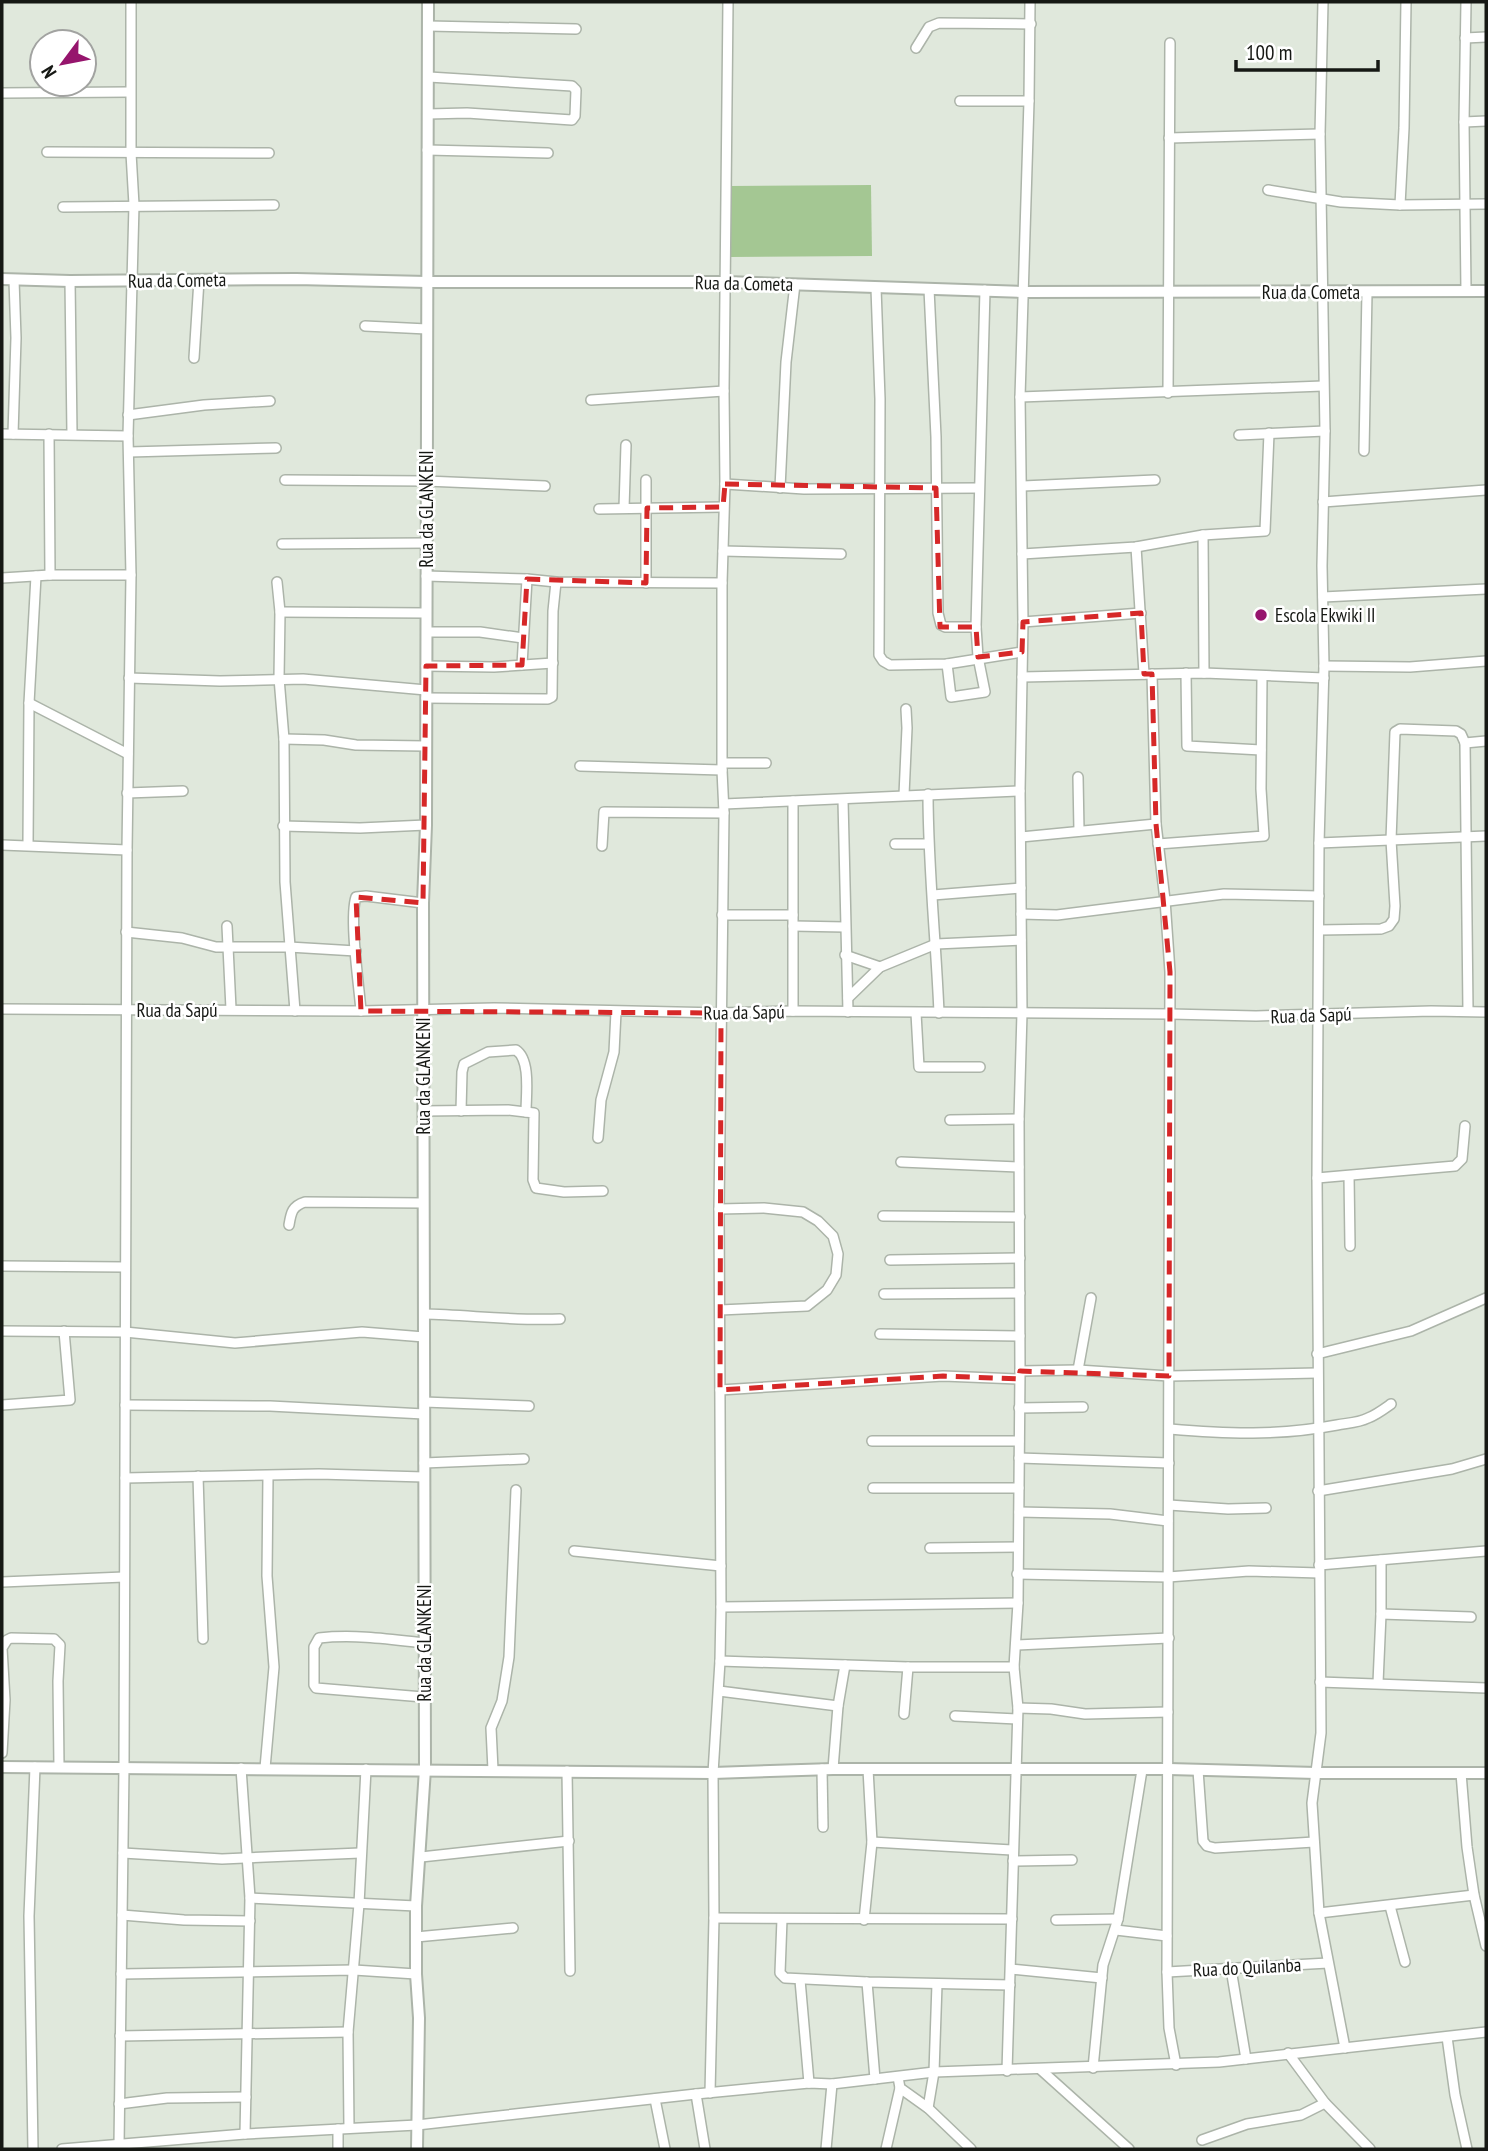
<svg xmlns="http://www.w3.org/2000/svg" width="1488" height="2151" font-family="'PT Sans Narrow',sans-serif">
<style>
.green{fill:#a4c793}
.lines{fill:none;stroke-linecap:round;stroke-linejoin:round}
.minor-casing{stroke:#acb4a9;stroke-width:12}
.tertiary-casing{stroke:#acb4a9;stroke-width:14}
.minor{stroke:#fff;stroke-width:9}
.tertiary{stroke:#fff;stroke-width:10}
.marked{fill:none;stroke:#d62828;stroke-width:5;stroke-dasharray:14 9;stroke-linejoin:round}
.poi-dot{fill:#96156d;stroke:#fff;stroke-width:2.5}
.labels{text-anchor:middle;stroke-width:5;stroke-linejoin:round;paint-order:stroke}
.street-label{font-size:19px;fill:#161814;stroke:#fff}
.poi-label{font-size:19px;fill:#161814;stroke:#fff;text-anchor:start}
</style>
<rect width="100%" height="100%" fill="#e0e8dc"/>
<path class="green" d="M 871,185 L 872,256 L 730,257 L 730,186 Z"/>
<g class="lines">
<defs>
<g id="minor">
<path d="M 1323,2 L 1320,134 L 1325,431 L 1322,566 L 1324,666 L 1319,843 L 1317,1178 L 1321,1733 L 1312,1803 L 1319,1913 L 1345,2048"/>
<path d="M 1466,2 L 1464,122 L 1466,291"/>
<path d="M 428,26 L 576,29"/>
<path d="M 1465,38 L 1486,37"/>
<path d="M 916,48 L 929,27 L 939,23 L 1031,24"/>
<path d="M 3,93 L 130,92"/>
<path d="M 960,101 L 1029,101"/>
<path d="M 428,114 L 467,113 L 572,120 L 575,116 L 576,90 L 572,86 L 429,77"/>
<path d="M 1464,122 L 1486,121"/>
<path d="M 1169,138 L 1320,134"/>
<path d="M 427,150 L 548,153"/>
<path d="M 47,152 L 269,153"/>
<path d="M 1268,190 L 1341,202 L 1400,205 L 1486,204"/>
<path d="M 1400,205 L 1404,128 L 1406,2"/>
<path d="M 63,207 L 274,205"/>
<path d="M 70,281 L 72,434"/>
<path d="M 876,288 L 880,399 L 879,655 L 883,661 L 890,665 L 947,664 L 1022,652"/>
<path d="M 929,289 L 936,437 L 938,613 L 941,625 L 945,627 L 976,627"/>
<path d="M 365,326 L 427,329"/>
<path d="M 194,358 L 199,280"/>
<path d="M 1168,393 L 1170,43"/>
<path d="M 1020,397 L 1323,386"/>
<path d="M 591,400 L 724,391"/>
<path d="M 128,415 L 204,405 L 270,401"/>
<path d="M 2,434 L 128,436"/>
<path d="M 13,434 L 16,338 L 14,280"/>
<path d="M 49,434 L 50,575"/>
<path d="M 1239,435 L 1325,431"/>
<path d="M 1364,451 L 1367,292"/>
<path d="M 129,452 L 276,448"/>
<path d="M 285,480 L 426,481 L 545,486"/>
<path d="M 646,480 L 646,583"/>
<path d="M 725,484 L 804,489 L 979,488"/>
<path d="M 1023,486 L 1155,480"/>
<path d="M 780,488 L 786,362 L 795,284"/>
<path d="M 1323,502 L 1486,490"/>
<path d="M 624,508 L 626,445"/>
<path d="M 599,509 L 723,507"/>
<path d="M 1203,535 L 1204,673"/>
<path d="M 282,544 L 426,543"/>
<path d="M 1136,547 L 1144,674"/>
<path d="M 723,551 L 841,554"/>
<path d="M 1022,554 L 1136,547 L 1203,535 L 1265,531 L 1269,433"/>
<path d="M 426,576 L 527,579 L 556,582 L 722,583"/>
<path d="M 2,578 L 50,575 L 131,575"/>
<path d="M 277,582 L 280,612 L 279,678 L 284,739 L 285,882 L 295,1011"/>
<path d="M 1323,597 L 1486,589"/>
<path d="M 280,612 L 426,613"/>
<path d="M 1023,622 L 1141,613"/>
<path d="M 427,632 L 480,632 L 523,638"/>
<path d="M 947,664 L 951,697 L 985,692 L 978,657 L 976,627 L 985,290"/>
<path d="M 522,665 L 527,579"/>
<path d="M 426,666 L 494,667 L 553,663"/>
<path d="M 1324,666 L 1410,667 L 1486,661"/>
<path d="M 1186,673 L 1187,746 L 1261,750"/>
<path d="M 1152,674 L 1156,824 L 1165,900 L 1170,972 L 1167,1972 L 1169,2028 L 1176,2065"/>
<path d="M 1022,677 L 1204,673 L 1324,678"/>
<path d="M 129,678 L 220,681 L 303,679 L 426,690"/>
<path d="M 426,698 L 548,699 L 552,697 L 553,611 L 556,582"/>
<path d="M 29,703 L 128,754"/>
<path d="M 284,739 L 324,740 L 356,745 L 425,746"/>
<path d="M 1465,743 L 1486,741"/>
<path d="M 723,763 L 766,763"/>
<path d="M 580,766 L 722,770"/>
<path d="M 1078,777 L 1079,831"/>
<path d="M 127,793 L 183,791"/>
<path d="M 928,794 C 928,867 936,940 939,1013"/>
<path d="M 904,795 L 907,728 L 906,709"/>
<path d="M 843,800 L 848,1012"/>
<path d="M 793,801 L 793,1011"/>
<path d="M 724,804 L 1020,791"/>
<path d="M 283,826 L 360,828 L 426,825"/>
<path d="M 1021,837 L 1156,824"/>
<path d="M 1319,843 L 1486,836"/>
<path d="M 895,844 L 928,844"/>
<path d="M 1158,844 L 1264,836 L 1261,789 L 1262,677"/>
<path d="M 2,845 L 127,850"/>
<path d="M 28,845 L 29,703 L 36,576"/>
<path d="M 602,846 L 604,812 L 724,813"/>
<path d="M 933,895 L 1021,888"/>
<path d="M 1021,914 L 1057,915 L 1224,894 L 1319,896"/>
<path d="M 722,915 L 793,915"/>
<path d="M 227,926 L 231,1009"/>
<path d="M 793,926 L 845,927"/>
<path d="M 1319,930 L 1381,929 L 1389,926 L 1394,919 L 1395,906 L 1391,840 L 1395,732 L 1400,729 L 1456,731 L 1461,734 L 1465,743 L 1468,1011"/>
<path d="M 126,932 L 182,938 L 216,947 L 289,947 L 356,951"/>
<path d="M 845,955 L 880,967"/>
<path d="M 848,998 L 880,967 L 936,944 L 1021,940"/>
<path d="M 2,1009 L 361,1011 L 494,1008 L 721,1013 L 793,1011 L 1170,1014 L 1256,1016 L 1431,1011 L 1486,1012"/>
<path d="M 361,1011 C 359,985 349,918 356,897 L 366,896 L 423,903"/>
<path d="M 916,1013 L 919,1067 L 980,1067"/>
<path d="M 423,1111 L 508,1110 L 534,1113 L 533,1180 L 536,1188 L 564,1192 L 603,1191"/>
<path d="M 461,1111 L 462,1072 L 464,1064 L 488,1052 L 516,1050 C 531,1060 526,1095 526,1112"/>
<path d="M 950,1120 L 1019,1119"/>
<path d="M 598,1138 L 601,1100 L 614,1052 L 616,1012"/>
<path d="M 901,1162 L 1019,1167"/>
<path d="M 1349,1176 L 1350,1246"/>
<path d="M 1317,1178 L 1455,1166 L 1462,1159 L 1465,1126"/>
<path d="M 719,1209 L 764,1208 L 803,1212 L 818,1221 L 833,1236 L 838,1254 L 836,1275 L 827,1290 L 807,1306 L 720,1310"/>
<path d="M 883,1216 L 1020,1217"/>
<path d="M 289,1225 C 291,1213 292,1206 305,1202 L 423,1203"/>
<path d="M 890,1260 L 1020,1258"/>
<path d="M 2,1266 L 125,1267"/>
<path d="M 884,1294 L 1020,1293"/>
<path d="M 424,1314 C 469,1315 514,1321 560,1319"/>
<path d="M 2,1331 L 125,1332 L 235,1343 L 362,1332 L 424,1337"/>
<path d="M 880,1334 L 1020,1336"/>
<path d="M 1317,1354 L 1411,1331 L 1486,1298"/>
<path d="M 1078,1370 L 1091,1298"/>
<path d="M 1020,1371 L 1078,1370 L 1169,1376 L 1317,1373"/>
<path d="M 720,1390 L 943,1376 L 1019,1379"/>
<path d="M 424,1402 L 529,1406"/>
<path d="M 2,1405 L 70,1400 L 64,1331"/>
<path d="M 125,1405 L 270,1406 L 424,1414"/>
<path d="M 1019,1408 L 1083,1407"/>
<path d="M 1170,1429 C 1228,1434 1278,1436 1337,1425 C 1347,1423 1358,1423 1368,1418 C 1376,1415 1384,1409 1391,1404"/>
<path d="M 872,1441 L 1019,1441"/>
<path d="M 1019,1458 L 1169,1463"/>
<path d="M 424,1463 L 524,1459"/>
<path d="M 198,1476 L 203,1639"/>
<path d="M 125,1478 L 319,1474 L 424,1477"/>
<path d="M 873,1488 L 1019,1488"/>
<path d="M 1318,1491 L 1452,1469 L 1486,1459"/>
<path d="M 1169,1505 L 1228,1509 L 1266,1508"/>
<path d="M 1019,1512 L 1110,1514 L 1168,1521"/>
<path d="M 930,1548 L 1018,1547"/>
<path d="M 574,1551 L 721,1566"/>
<path d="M 1319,1565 L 1486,1551"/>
<path d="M 1017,1574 L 1168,1577 L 1249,1571 L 1319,1573"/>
<path d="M 2,1582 L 124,1577"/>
<path d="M 721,1607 L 1018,1603"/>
<path d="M 1381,1614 L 1471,1617"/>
<path d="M 1017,1645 L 1169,1638"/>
<path d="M 720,1661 L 908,1667 L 1014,1667"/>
<path d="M 1320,1682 L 1486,1688"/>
<path d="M 1378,1683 L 1381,1614 L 1381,1560"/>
<path d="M 719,1691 L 838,1706"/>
<path d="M 423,1697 L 316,1688 L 314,1685 L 314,1647 L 319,1638 C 354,1634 389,1639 424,1643"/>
<path d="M 1018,1708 L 1051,1709 L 1085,1714 L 1168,1712"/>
<path d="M 904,1714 L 908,1667"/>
<path d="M 955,1716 L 1017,1719"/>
<path d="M 2,1753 L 5,1700 L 2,1648 L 7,1640 L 11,1638 L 54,1639 L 60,1645 L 58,1681 L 59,1767"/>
<path d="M 241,1768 L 250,1898 L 245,2134"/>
<path d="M 265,1768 L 274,1667 L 267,1576 L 268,1476"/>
<path d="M 822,1769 L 823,1827"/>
<path d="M 833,1769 L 838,1706 L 845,1665"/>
<path d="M 493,1770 L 491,1728 L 502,1701 L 509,1657 L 516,1490"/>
<path d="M 1198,1770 L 1203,1841 L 1207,1846 L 1215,1848 L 1314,1842"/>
<path d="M 567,1771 L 570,1971"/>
<path d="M 1461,1773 L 1467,1847 L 1474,1895 L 1486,1946"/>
<path d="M 872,1842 L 1012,1850"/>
<path d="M 123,1853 L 222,1859 L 360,1853"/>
<path d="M 421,1857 L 569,1841"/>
<path d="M 1013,1861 L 1072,1860"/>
<path d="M 250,1898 L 416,1906"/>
<path d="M 1390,1906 L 1405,1962"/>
<path d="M 1319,1913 L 1474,1895"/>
<path d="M 122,1915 L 184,1920 L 250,1921"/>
<path d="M 714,1918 L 1012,1919"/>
<path d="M 782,1919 L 780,1973 L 785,1978 L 867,1982 L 1010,1985"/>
<path d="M 864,1920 L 872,1842 L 868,1769"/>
<path d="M 1056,1920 L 1118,1919"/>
<path d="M 1116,1930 L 1167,1936"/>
<path d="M 416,1937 L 513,1928"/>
<path d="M 1011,1969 L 1102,1978"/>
<path d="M 1231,1969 L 1246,2059"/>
<path d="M 1167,1972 L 1328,1963"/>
<path d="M 121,1974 L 354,1970 L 416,1974"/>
<path d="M 800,1980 L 809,2083"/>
<path d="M 867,1982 L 875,2079"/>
<path d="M 120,2036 L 348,2032"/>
<path d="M 1447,2037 L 1455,2095 L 1467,2149"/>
<path d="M 1288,2053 L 1325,2103 L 1370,2149"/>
<path d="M 1093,2068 L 1103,1965 L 1118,1919 L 1142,1770"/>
<path d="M 1040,2069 L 1129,2149"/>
<path d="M 1007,2071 L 1018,1708 L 1014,1667 L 1018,1603 L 1020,1371 L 1019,1119 L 1022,1013 L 1020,791 L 1023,622 L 1020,397 L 1029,101 L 1030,2"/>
<path d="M 898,2077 L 900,2088 L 928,2108 L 971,2149"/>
<path d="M 710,2093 L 714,1918 L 713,1773 L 720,1661 L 721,1607 L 719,1209 L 724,813 L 722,770 L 722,583 L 725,484 L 724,391 L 728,2"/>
<path d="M 696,2094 L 705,2149"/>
<path d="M 655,2099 L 665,2149"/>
<path d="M 119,2104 L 167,2098 L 246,2097"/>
<path d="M 928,2108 L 934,2072 L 937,1984"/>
<path d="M 349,2128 L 348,2032 L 359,1904 L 366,1769"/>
<path d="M 338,2129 L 338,2149"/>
<path d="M 1202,2140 L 1247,2124 L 1301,2115 L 1325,2103"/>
<path d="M 119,2145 L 124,1768 L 127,850 L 131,575 L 128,436 L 134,205 L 131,153 L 131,2"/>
<path d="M 33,2149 L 29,1916 L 35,1767"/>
<path d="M 62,2149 L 245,2134 L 417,2125 L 696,2094 L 809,2083 L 832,2084 L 934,2072 L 1219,2062 L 1486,2032"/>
<path d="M 826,2149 L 832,2084"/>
<path d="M 886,2149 L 900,2088"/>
</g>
<g id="tertiary">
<path d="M 2,279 L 70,281 L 296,279 L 427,282 L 725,282 L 1022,292 L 1486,291"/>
<path d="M 2,1767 L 713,1773 L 833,1769 L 1169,1769 L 1316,1773 L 1486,1773"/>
<path d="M 417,2149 L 419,2018 L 416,1974 L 416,1906 L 425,1769 L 423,903 L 426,825 L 428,2"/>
</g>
</defs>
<use href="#minor" class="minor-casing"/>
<use href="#tertiary" class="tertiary-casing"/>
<use href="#minor" class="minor"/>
<use href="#tertiary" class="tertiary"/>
</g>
<path class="marked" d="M 725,484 L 936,488 L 940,627 L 976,627 L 978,657 L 1022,652 L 1023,622 L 1141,613 L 1144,674 L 1152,674 L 1156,824 L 1170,972 L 1169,1376 L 1020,1371 L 1019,1379 L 943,1376 L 720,1390 L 721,1013 L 361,1011 L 356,897 L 423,903 L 426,666 L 522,665 L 527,579 L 646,583 L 647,508 L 723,507 Z"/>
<circle class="poi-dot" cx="1261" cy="615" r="7"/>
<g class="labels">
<g class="street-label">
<text transform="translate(177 280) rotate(-1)" y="7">Rua da Cometa</text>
<text transform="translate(744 283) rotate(1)" y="7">Rua da Cometa</text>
<text x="1311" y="299">Rua da Cometa</text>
<text transform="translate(426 509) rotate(-90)" y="7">Rua da GLANKENI</text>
<text x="177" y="1017">Rua da Sapú</text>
<text transform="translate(744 1012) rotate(-1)" y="7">Rua da Sapú</text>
<text transform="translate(1311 1015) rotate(-2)" y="7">Rua da Sapú</text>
<text transform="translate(423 1076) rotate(-90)" y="7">Rua da GLANKENI</text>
<text transform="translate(424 1643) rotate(-90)" y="7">Rua da GLANKENI</text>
<text transform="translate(1247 1967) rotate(-3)" y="7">Rua do Quilanba</text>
</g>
<g class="poi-label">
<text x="1275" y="622">Escola Ekwiki II</text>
</g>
</g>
<rect width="1488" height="2151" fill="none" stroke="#161814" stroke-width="7"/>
<g transform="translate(63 63) rotate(238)"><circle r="33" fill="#ffffff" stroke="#a2a3a1" stroke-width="2"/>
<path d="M0-5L12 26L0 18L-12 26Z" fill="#96156d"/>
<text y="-10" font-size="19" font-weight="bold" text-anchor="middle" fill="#161814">N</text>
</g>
<path d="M1236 60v10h142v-10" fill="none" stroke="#161814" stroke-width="3.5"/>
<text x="1246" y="60" font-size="21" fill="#161814" stroke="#ffffff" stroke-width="5" paint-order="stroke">100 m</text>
</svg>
